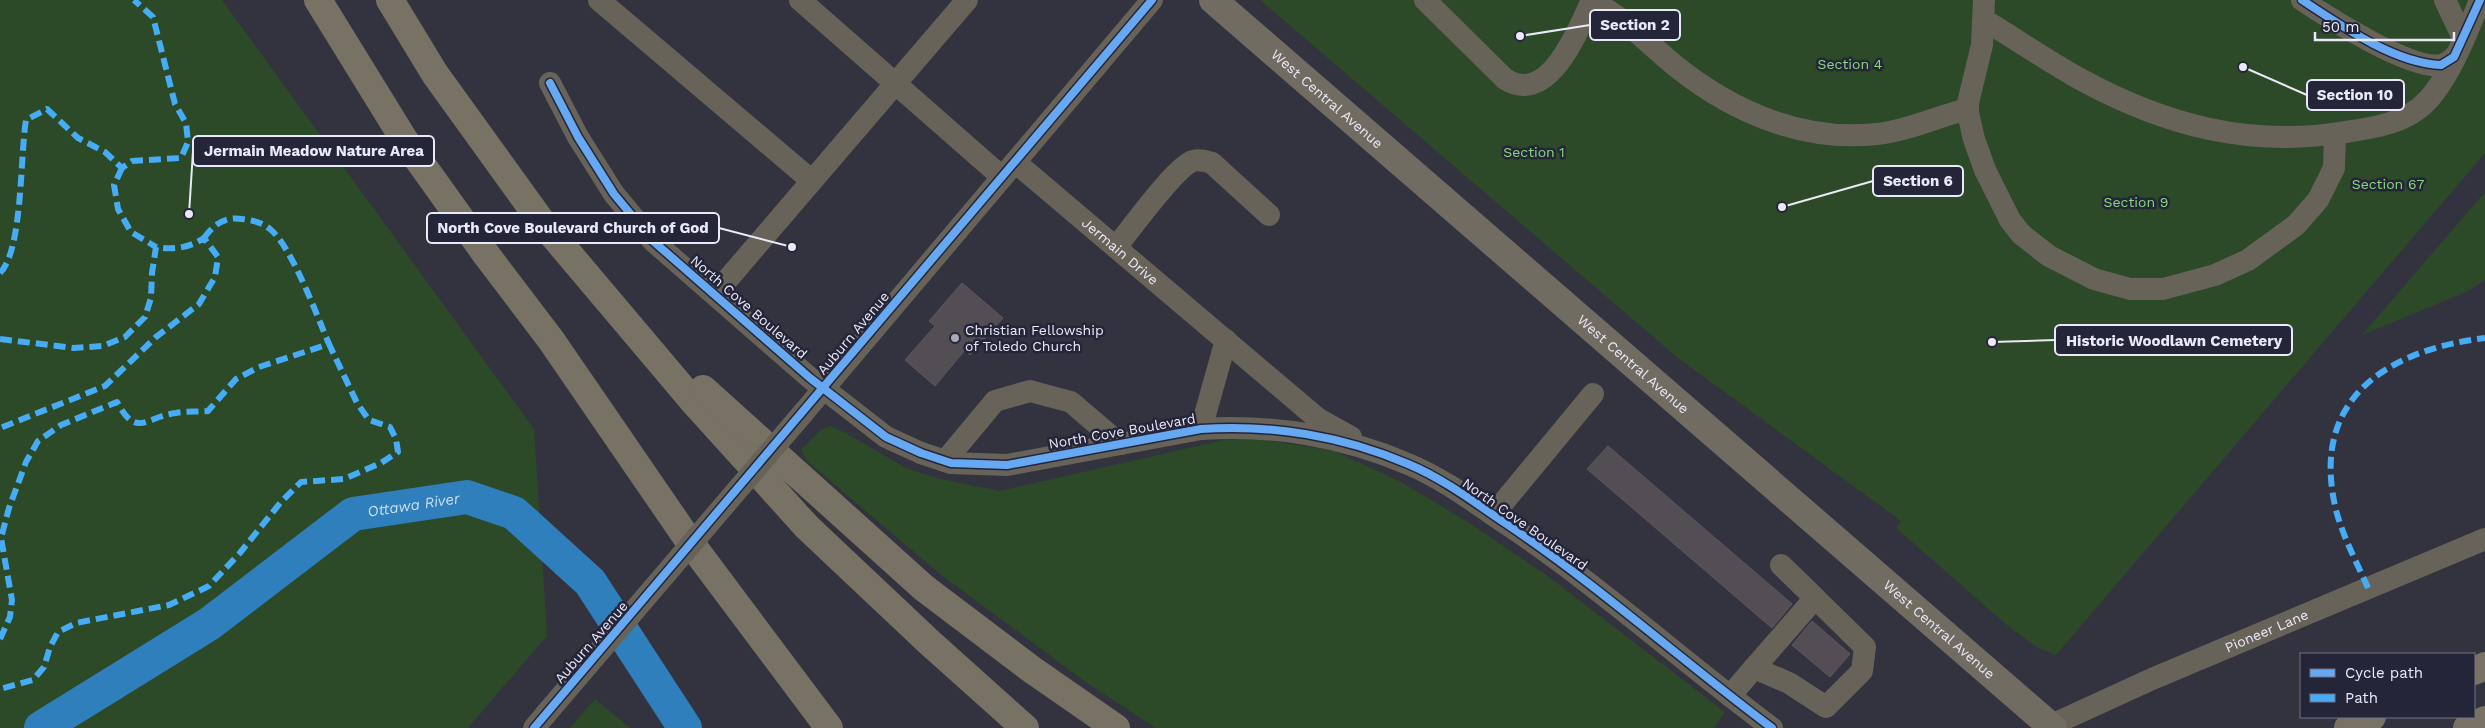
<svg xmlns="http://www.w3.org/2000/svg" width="2485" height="728" font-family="'Work Sans',sans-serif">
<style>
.green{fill:#2c4928}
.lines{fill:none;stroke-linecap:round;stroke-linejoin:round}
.river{stroke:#2e7fbc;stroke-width:34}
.building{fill:#534e54;stroke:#5d585c}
.minor{stroke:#676359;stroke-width:22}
.major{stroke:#706c61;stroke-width:28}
.highway{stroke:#777264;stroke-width:28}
.minor-bridge{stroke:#676359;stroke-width:22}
.quiet{stroke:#46acf6;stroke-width:6;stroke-dasharray:12 6;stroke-linecap:butt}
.cycleway-casing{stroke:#25253a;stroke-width:11}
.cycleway{stroke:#66a8f1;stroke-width:8}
.poi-dot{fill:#a9a9b7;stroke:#25253a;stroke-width:2}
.labels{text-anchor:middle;stroke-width:5;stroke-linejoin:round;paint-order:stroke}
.park-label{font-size:14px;fill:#87db76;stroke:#25253a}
.street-label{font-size:14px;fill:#e9e9f8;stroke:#25253a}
.poi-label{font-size:14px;fill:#e9e9f8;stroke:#25253a;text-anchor:start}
.water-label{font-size:15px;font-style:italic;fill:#cbdff0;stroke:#25253a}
.leader{fill:none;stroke:#e9e9f8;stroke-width:2}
.callout-dot{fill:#e9e9f8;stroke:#25253a;stroke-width:2}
.callout{fill:#25253a;stroke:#e9e9f8;stroke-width:2}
.callout-label{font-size:15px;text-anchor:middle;font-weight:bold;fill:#e9e9f8}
</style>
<rect width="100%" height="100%" fill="#33333f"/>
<g class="green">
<path d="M 0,0 L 222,0 L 534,429 L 547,636 L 468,728 L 0,728 Z"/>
<path d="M 1260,0 L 2485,0 L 2485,153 L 2056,655 L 2038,648 L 2008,626 L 1896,528 L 1901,521 L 1678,358 Z"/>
<path d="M 2485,192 L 2485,280 L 2468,291 L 2362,335 Z"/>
<path d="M 830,426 L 846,433 L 906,468 L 940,479 L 1000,491 L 1224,440 L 1259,439 L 1334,451 L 1401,482 L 1466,521 L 1545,574 L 1725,712 L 1714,728 L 1156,728 L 1087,683 L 940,574 L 807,461 L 801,450 L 821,430 Z"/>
<path d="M 595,699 L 630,728 L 570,728 Z"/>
</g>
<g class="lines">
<path class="river" id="s1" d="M 41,728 L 209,624 L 353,514 L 467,497 L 514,513 L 590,582 L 685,728"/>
</g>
<g class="building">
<path d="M 962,283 L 1003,318 L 970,355 L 965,350 L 935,386 L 905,360 L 935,326 L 929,321 Z"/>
<path d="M 1608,446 L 1792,604 L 1772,628 L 1587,469 Z"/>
<path d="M 1812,621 L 1850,654 L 1830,677 L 1792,645 Z"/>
</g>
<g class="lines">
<g class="minor">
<path d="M 599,0 L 812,181"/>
<path d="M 800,0 L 1002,177"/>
<path d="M 1425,0 L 1505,79 C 1549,107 1578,30 1592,0"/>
<path d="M 1984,0 L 1982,45 L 1968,103 L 1968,113 L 1974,139 L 1985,170 L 2010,220 L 2021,234 L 2049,256 L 2094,279 L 2130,289 L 2163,289 L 2215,275 L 2248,260 L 2296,225 L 2318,200 L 2334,168 L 2335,134"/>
<path d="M 2302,0 C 2327,17 2412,71 2441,65 C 2446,64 2451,60 2454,57"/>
<path d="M 2445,0 L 2463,38"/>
<path d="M 1591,1 C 1624,16 1650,46 1678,68 C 1735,113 1804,142 1877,134 C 1908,131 1938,116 1968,109"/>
<path d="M 1984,20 C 2016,39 2047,61 2080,79 C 2164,125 2250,148 2345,132 C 2374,128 2407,123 2428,100 C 2450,76 2468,31 2480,0"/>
<path d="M 550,83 L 578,137 L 614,194 L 653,241 L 810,378 L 886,437 L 921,453 L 951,463 L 1007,465 L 1201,429 C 1271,424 1343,436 1408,464 C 1442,478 1474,502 1505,523 C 1598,585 1682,661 1772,728"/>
<path id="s2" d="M 1015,162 L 1317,418 L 1351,437"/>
<path d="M 1116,247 C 1131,229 1175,167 1193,161 C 1200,159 1206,161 1212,163 L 1269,215"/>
<path d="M 715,294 L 967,0"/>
<path d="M 804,412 L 1152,0"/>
<path d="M 1201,429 L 1226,340"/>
<path d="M 945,461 L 995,401 L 1030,391 L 1071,402 L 1120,444"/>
<path d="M 1493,515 L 1593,394"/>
<path d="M 1754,668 L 1815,598 L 1781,565"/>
<path d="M 1730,696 L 1754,668 L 1789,683 L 1826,707 L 1862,671 L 1865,647 L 1815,598"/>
<path d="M 534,728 L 545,715"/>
<path id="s3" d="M 2045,728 L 2152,679 L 2485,539"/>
</g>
<path class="major" id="s4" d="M 1213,0 L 2053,728"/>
<g class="highway">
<path d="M 318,0 L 405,141 L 485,253 L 551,340 L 689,541 L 829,728"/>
<path d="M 390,0 L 435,74 L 541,221 L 693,401 L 807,527 L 929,642 L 1025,728"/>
<path d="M 703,389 L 924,588 L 1031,669 L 1116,728"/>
<path d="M 2474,671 L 2485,666"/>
<path d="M 2348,728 L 2372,717"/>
<path d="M 2467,728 L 2485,720"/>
</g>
<path class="minor-bridge" d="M 545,715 L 804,412"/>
<g class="quiet">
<path d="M 122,168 L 114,185 L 118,209 L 131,232 L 156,247"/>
<path d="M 204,238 C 213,225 225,216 242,219 C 251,220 262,222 270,229 C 292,247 317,316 329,344"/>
<path d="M 0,273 C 23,250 20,155 26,120 L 47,109 L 78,138 L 105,152 L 122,168 L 132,161 L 181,158 L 188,142 L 186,123 L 175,104 L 153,17 L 134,0"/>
<path d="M 0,339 L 74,348 L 103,346 L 125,337 L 145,317 L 151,298 L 152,273 L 156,247 C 174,250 189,248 204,238 L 218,257 L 215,277 L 199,304 L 156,337 L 105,386 L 0,428"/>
<path d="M 2368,588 C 2357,563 2343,537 2336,510 C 2309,399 2387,350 2485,338"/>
<path d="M 0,639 L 10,617 L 12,600 L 1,538 L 9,508 L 26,462 L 38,441 L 61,425 L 117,402 C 137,439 145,417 176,413 C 186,411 197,412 208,411 L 236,379 L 259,367 L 329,344 L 357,403 L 369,420 L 390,427 L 396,439 L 398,452 L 381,463 L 344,479 L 301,482 L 281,502 L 239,554 L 209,586 L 169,605 L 76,623 L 58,632 L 50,647 L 44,667 L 33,680 L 0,689"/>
</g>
<defs>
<g id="cycleway">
<path d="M 2302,0 C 2340,25 2394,63 2441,65 L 2454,57 L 2480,0"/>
<path d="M 550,83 L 578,137 L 614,194 L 653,241 L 810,378 L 886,437 L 921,453 L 951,463 L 1007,465 L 1201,429 C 1271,424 1343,436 1408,464 C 1442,478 1474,502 1505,523 C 1598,585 1682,661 1772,728"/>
<path d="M 534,728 L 1152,0"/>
</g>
</defs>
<use href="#cycleway" class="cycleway-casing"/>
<use href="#cycleway" class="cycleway"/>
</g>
<circle class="poi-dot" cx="955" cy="338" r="5"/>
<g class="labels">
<g class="park-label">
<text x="1850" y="69">Section 4</text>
<text x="1534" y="157">Section 1</text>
<text x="2388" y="189">Section 67</text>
<text x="2136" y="207">Section 9</text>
</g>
<g class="street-label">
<text dy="5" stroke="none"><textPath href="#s4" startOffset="151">West Central Avenue</textPath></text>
<text dy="5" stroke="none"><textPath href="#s2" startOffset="138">Jermain Drive</textPath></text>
<text transform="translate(749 307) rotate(41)" y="5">North Cove Boulevard</text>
<text transform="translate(853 333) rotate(-50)" y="5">Auburn Avenue</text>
<text dy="5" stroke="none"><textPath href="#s4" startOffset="556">West Central Avenue</textPath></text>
<text transform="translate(1122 431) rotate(-10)" y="5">North Cove Boulevard</text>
<text transform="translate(1525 524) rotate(35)" y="5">North Cove Boulevard</text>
<text dy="5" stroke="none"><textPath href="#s4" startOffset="961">West Central Avenue</textPath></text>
<text dy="5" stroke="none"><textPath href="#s3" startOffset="242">Pioneer Lane</textPath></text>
<text transform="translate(591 642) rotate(-49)" y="5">Auburn Avenue</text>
</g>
<g class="poi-label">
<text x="965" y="335">Christian Fellowship<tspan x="965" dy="16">of Toledo Church</tspan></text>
</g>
<g class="water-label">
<text dy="5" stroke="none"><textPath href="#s1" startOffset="440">Ottawa River</textPath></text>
</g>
</g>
<path class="leader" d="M1520 36L1590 25M2243 67L2307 95M189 214L193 151M1782 207L1873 181M792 247L719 228M1992 342L2055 340"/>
<g class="callout-dot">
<circle cx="1520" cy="36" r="5"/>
<circle cx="2243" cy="67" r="5"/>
<circle cx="189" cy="214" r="5"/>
<circle cx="1782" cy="207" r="5"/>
<circle cx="792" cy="247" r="5"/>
<circle cx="1992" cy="342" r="5"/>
</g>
<g class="callout">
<rect x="1590" y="10" width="90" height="30" rx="5"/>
<rect x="2307" y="80" width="97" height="30" rx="5"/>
<rect x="193" y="136" width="241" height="30" rx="5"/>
<rect x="1873" y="166" width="90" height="30" rx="5"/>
<rect x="427" y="213" width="292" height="30" rx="5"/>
<rect x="2055" y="325" width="237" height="30" rx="5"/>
</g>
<g class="callout-label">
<text x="1635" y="30">Section 2</text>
<text x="2355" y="100">Section 10</text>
<text x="314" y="156">Jermain Meadow Nature Area</text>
<text x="1918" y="186">Section 6</text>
<text x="573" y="233">North Cove Boulevard Church of God</text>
<text x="2174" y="346">Historic Woodlawn Cemetery</text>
</g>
<rect x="2300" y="653" width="175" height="65" fill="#25253a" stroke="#737386"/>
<rect x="2310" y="669" width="25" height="8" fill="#66a8f1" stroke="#737386"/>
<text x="2345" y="678" font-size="15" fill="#e9e9f8">Cycle path</text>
<rect x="2310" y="694" width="25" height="8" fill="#46acf6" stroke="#737386"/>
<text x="2345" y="703" font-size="15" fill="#e9e9f8">Path</text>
<path d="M2315 32v8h139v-8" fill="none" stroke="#e9e9f8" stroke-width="2.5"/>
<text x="2322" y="32" font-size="15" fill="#e9e9f8" stroke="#25253a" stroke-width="4" paint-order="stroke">50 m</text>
</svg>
